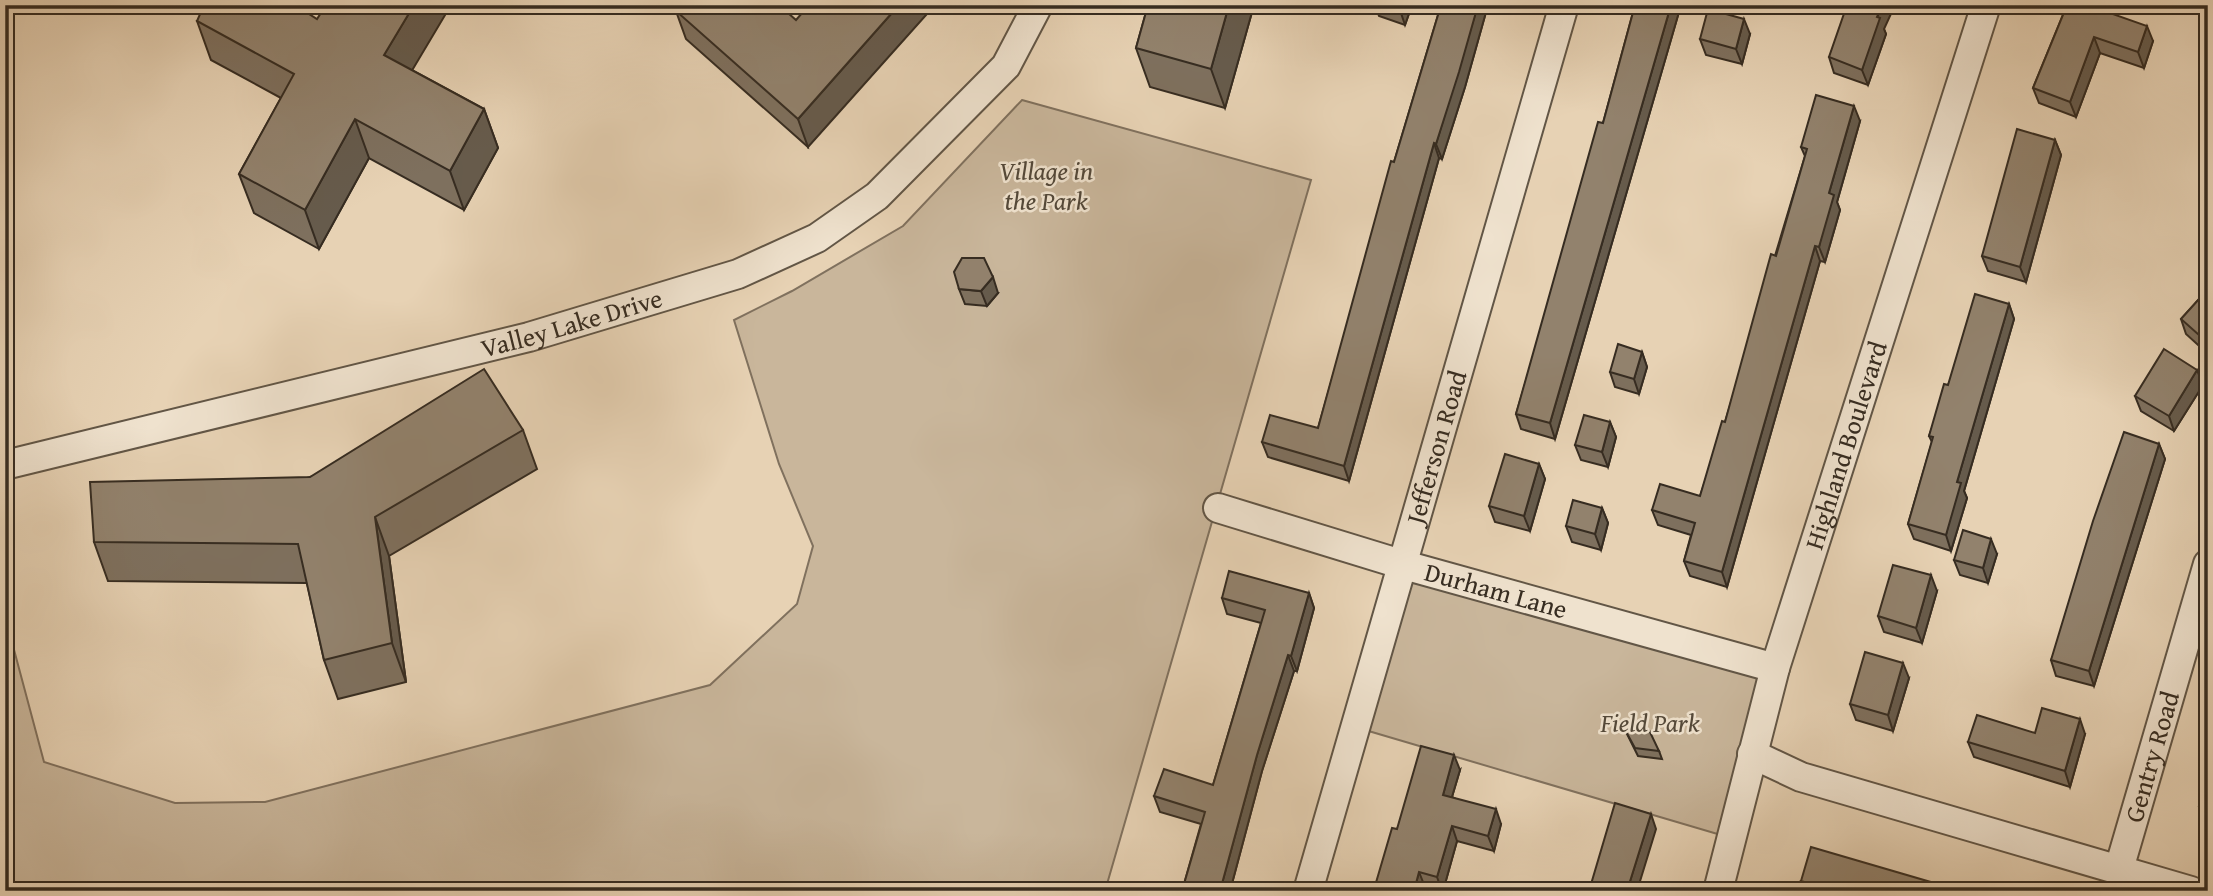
<svg xmlns="http://www.w3.org/2000/svg" width="2213" height="896" font-family="'Gentium Book Plus',serif">
<style>
.green{fill:#c9b69b;stroke:#80715e;stroke-width:2}
.lines{fill:none;stroke-linecap:round;stroke-linejoin:round}
.street-casing{stroke:#625646;stroke-width:32}
.street{stroke:#efe2ce;stroke-width:28}
.wall{fill:#7e705e;stroke:#362c21;stroke-width:2}
.shaded-wall{fill:#665b4c;stroke:#362c21;stroke-width:2}
.building{fill:#92826d;stroke:#362c21;stroke-width:2}
.labels{text-anchor:middle;stroke-width:5;stroke-linejoin:round;paint-order:stroke}
.park-label{font-size:26px;font-style:italic;fill:#534839;stroke:#efe2ce}
.street-label{font-size:26px;fill:#362c21;stroke:#efe2ce}
</style>
<rect width="100%" height="100%" fill="#e7d2b4"/>
<filter id="stains"><feTurbulence type="fractalNoise" baseFrequency=".00286" numOctaves="4"/><feColorMatrix values="0 0 0 0 .2 0 0 0 0 .09 0 0 0 0 .02 0 0 0 .5 -.17"/></filter>
<radialGradient id="worn" r=".72"><stop offset=".6" stop-color="#630" stop-opacity="0"/><stop offset="1" stop-color="#630" stop-opacity=".3"/></radialGradient>
<g class="green">
<path d="M 1022,100 L 1311,180 L 1105,891 L 5,891 L 5,616 L 44,762 L 175,803 L 265,802 L 710,685 L 797,604 L 813,546 L 779,464 L 734,320 L 792,291 L 903,226 Z"/>
<path d="M 1404,565 L 1775,668 L 1731,838 L 1355,727 Z"/>
</g>
<g class="lines">
<defs>
<g id="street">
<path id="s1" d="M 5,465 L 529,337 L 738,274 L 817,238 L 877,196 L 1006,66 L 1038,5"/>
<path id="s2" d="M 1218,508 L 1404,565 L 1775,668"/>
<path d="M 1752,754 L 1801,777 L 2191,891"/>
<path id="s3" d="M 2119,869 L 2208,564"/>
<path id="s4" d="M 1308,891 L 1564,5"/>
<path id="s5" d="M 1718,891 L 1775,668 L 1986,5"/>
</g>
</defs>
<use href="#street" class="street-casing"/>
<use href="#street" class="street"/>
</g>
<g class="wall">
<path d="M 1148,5 L 1254,5 L 1225,108 L 1150,87 L 1136,48 Z"/>
<path d="M 1375,5 L 1412,5 L 1405,25 L 1379,16 Z"/>
<path d="M 1441,5 L 1488,5 L 1465,87 L 1442,159 L 1439,158 L 1349,481 L 1268,457 L 1262,442 L 1318,428 L 1394,162 Z"/>
<path d="M 1635,5 L 1681,5 L 1555,439 L 1521,429 L 1516,414 L 1603,123 Z"/>
<path d="M 2067,5 L 2119,5 L 2115,15 L 2153,41 L 2144,68 L 2100,53 L 2076,117 L 2039,103 L 2033,88 Z"/>
<path d="M 676,11 L 796,20 L 808,147 L 686,39 Z"/>
<path d="M 317,19 L 484,109 L 498,148 L 464,210 L 369,158 L 319,249 L 254,213 L 239,174 L 281,98 L 211,60 L 197,21 Z"/>
<path d="M 1884,29 L 1886,34 L 1868,85 L 1834,73 L 1829,57 Z"/>
<path d="M 1750,34 L 1742,64 L 1706,55 L 1700,39 Z"/>
<path d="M 1860,121 L 1837,202 L 1840,210 L 1825,262 L 1820,261 L 1727,587 L 1690,576 L 1684,561 L 1691,535 L 1658,525 L 1652,510 L 1700,496 L 1725,422 L 1805,156 L 1801,147 Z"/>
<path d="M 2055,140 L 2061,155 L 2026,282 L 1988,271 L 1982,256 Z"/>
<path d="M 959,289 L 998,293 L 987,306 L 965,304 Z"/>
<path d="M 2208,289 L 2208,354 L 2186,334 L 2181,319 Z"/>
<path d="M 2009,304 L 2014,319 L 1964,491 L 1967,498 L 1951,551 L 1914,539 L 1908,524 L 1932,442 L 1929,436 L 1948,385 Z"/>
<path d="M 1642,352 L 1647,367 L 1639,394 L 1615,387 L 1610,372 Z"/>
<path d="M 2203,385 L 2174,431 L 2141,411 L 2135,396 Z"/>
<path d="M 1610,422 L 1616,437 L 1608,467 L 1581,460 L 1575,445 Z"/>
<path d="M 523,430 L 537,469 L 389,556 L 406,682 L 338,699 L 324,660 L 307,583 L 108,581 L 94,542 L 310,477 Z"/>
<path d="M 2159,444 L 2165,459 L 2094,686 L 2056,676 L 2051,660 Z"/>
<path d="M 1539,464 L 1545,479 L 1530,531 L 1495,522 L 1489,506 Z"/>
<path d="M 1602,508 L 1608,523 L 1601,550 L 1572,542 L 1566,526 Z"/>
<path d="M 1997,554 L 1988,583 L 1960,575 L 1954,560 Z"/>
<path d="M 1937,591 L 1922,643 L 1884,632 L 1878,616 Z"/>
<path d="M 1309,593 L 1314,608 L 1297,671 L 1294,671 L 1262,771 L 1230,891 L 1182,891 L 1201,824 L 1160,812 L 1154,796 L 1213,785 L 1261,623 L 1227,614 L 1222,598 Z"/>
<path d="M 1909,678 L 1893,731 L 1856,720 L 1850,704 Z"/>
<path d="M 1624,728 L 1659,751 L 1662,759 L 1638,756 Z"/>
<path d="M 2085,734 L 2070,787 L 1974,757 L 1968,742 Z"/>
<path d="M 1460,770 L 1452,797 L 1501,824 L 1494,851 L 1457,841 L 1443,891 L 1436,891 L 1425,887 L 1424,891 L 1377,891 L 1375,886 L 1397,829 Z"/>
<path d="M 2208,778 L 2208,825 L 2206,824 L 2199,806 Z"/>
<path d="M 1801,881 L 1942,891 L 1805,891 Z"/>
</g>
<g class="shaded-wall">
<path d="M 414,5 L 451,5 L 398,94 L 384,55 Z"/>
<path d="M 899,5 L 935,5 L 808,147 L 798,119 Z"/>
<path d="M 1229,5 L 1254,5 L 1225,108 L 1211,69 Z"/>
<path d="M 1402,5 L 1412,5 L 1405,25 L 1400,10 Z"/>
<path d="M 1478,5 L 1488,5 L 1465,87 L 1442,159 L 1436,144 Z"/>
<path d="M 1671,5 L 1681,5 L 1555,439 L 1550,423 Z"/>
<path d="M 1883,5 L 1895,5 L 1884,29 L 1886,34 L 1868,85 L 1862,70 L 1877,17 Z"/>
<path d="M 2106,5 L 2119,5 L 2109,26 L 2104,11 Z"/>
<path d="M 1744,19 L 1750,34 L 1742,64 L 1736,49 Z"/>
<path d="M 2147,26 L 2153,41 L 2144,68 L 2138,52 Z"/>
<path d="M 2094,37 L 2100,53 L 2076,117 L 2070,102 Z"/>
<path d="M 1854,106 L 1860,121 L 1837,202 L 1840,210 L 1825,262 L 1819,247 L 1829,193 Z"/>
<path d="M 484,109 L 498,148 L 464,210 L 450,171 Z"/>
<path d="M 355,119 L 369,158 L 319,249 L 305,210 Z"/>
<path d="M 2055,140 L 2061,155 L 2026,282 L 2020,267 Z"/>
<path d="M 1434,143 L 1439,158 L 1349,481 L 1344,466 Z"/>
<path d="M 1815,246 L 1820,261 L 1727,587 L 1722,572 Z"/>
<path d="M 993,277 L 998,293 L 987,306 L 981,291 Z"/>
<path d="M 2009,304 L 2014,319 L 1964,491 L 1967,498 L 1951,551 L 1946,535 L 1957,482 Z"/>
<path d="M 1642,352 L 1647,367 L 1639,394 L 1634,379 Z"/>
<path d="M 2197,370 L 2203,385 L 2174,431 L 2169,416 Z"/>
<path d="M 1610,422 L 1616,437 L 1608,467 L 1602,452 Z"/>
<path d="M 2159,444 L 2165,459 L 2094,686 L 2089,671 Z"/>
<path d="M 1539,464 L 1545,479 L 1530,531 L 1524,516 Z"/>
<path d="M 1602,508 L 1608,523 L 1601,550 L 1595,534 Z"/>
<path d="M 375,517 L 389,556 L 406,682 L 392,643 Z"/>
<path d="M 1991,539 L 1997,554 L 1988,583 L 1983,568 Z"/>
<path d="M 1931,575 L 1937,591 L 1922,643 L 1916,628 Z"/>
<path d="M 1309,593 L 1314,608 L 1297,671 L 1291,656 Z"/>
<path d="M 1288,655 L 1294,671 L 1262,771 L 1230,891 L 1220,891 L 1257,755 Z"/>
<path d="M 1903,663 L 1909,678 L 1893,731 L 1888,715 Z"/>
<path d="M 2080,719 L 2085,734 L 2070,787 L 2065,771 Z"/>
<path d="M 1454,755 L 1460,770 L 1448,810 L 1443,795 Z"/>
<path d="M 1496,809 L 1501,824 L 1494,851 L 1488,836 Z"/>
<path d="M 1651,814 L 1656,829 L 1637,891 L 1627,891 Z"/>
<path d="M 1452,826 L 1457,841 L 1443,891 L 1442,891 L 1437,877 Z"/>
<path d="M 1419,872 L 1425,887 L 1424,891 L 1414,891 Z"/>
</g>
<g class="building">
<path d="M 204,5 L 295,5 L 317,19 L 326,5 L 414,5 L 384,55 L 484,109 L 450,171 L 355,119 L 305,210 L 239,174 L 294,74 L 197,21 Z"/>
<path d="M 681,5 L 779,5 L 796,20 L 809,5 L 899,5 L 798,119 L 676,11 Z"/>
<path d="M 1148,5 L 1229,5 L 1211,69 L 1136,48 Z"/>
<path d="M 1385,5 L 1402,5 L 1400,10 Z"/>
<path d="M 1441,5 L 1478,5 L 1459,72 L 1436,144 L 1434,143 L 1344,466 L 1262,442 L 1270,415 L 1318,428 L 1391,161 L 1394,162 Z"/>
<path d="M 1635,5 L 1671,5 L 1550,423 L 1516,414 L 1598,122 L 1603,123 Z"/>
<path d="M 1847,5 L 1883,5 L 1877,17 L 1880,18 L 1862,70 L 1829,57 Z"/>
<path d="M 2067,5 L 2106,5 L 2104,11 L 2147,26 L 2138,52 L 2094,37 L 2070,102 L 2033,88 Z"/>
<path d="M 1708,9 L 1744,19 L 1736,49 L 1700,39 Z"/>
<path d="M 1816,95 L 1854,106 L 1829,193 L 1834,195 L 1819,247 L 1815,246 L 1722,572 L 1684,561 L 1695,523 L 1652,510 L 1660,484 L 1700,496 L 1722,421 L 1725,422 L 1771,254 L 1776,256 L 1807,149 L 1801,147 Z"/>
<path d="M 2017,129 L 2055,140 L 2020,267 L 1982,256 Z"/>
<path d="M 962,258 L 984,258 L 993,277 L 981,291 L 959,289 L 954,272 Z"/>
<path d="M 2208,289 L 2208,343 L 2181,319 Z"/>
<path d="M 1975,294 L 2009,304 L 1957,482 L 1961,483 L 1946,535 L 1908,524 L 1933,437 L 1929,436 L 1944,384 L 1948,385 Z"/>
<path d="M 1618,344 L 1642,352 L 1634,379 L 1610,372 Z"/>
<path d="M 2164,349 L 2197,370 L 2169,416 L 2135,396 Z"/>
<path d="M 484,369 L 523,430 L 375,517 L 392,643 L 324,660 L 298,544 L 94,542 L 90,482 L 310,477 Z"/>
<path d="M 1584,415 L 1610,422 L 1602,452 L 1575,445 Z"/>
<path d="M 2124,432 L 2159,444 L 2089,671 L 2051,660 L 2093,521 Z"/>
<path d="M 1505,454 L 1539,464 L 1524,516 L 1489,506 Z"/>
<path d="M 1573,500 L 1602,508 L 1595,534 L 1566,526 Z"/>
<path d="M 1963,530 L 1991,539 L 1983,568 L 1954,560 Z"/>
<path d="M 1893,565 L 1931,575 L 1916,628 L 1878,616 Z"/>
<path d="M 1229,571 L 1309,593 L 1291,656 L 1288,655 L 1257,755 L 1220,891 L 1182,891 L 1205,812 L 1154,796 L 1164,769 L 1213,785 L 1265,610 L 1222,598 Z"/>
<path d="M 1865,652 L 1903,663 L 1888,715 L 1850,704 Z"/>
<path d="M 2042,708 L 2080,719 L 2065,771 L 1968,742 L 1977,715 L 2035,733 Z"/>
<path d="M 1624,728 L 1649,730 L 1659,751 L 1635,748 Z"/>
<path d="M 1421,746 L 1454,755 L 1443,795 L 1496,809 L 1488,836 L 1452,826 L 1437,877 L 1419,872 L 1414,891 L 1377,891 L 1379,887 L 1375,886 L 1392,828 L 1397,829 Z"/>
<path d="M 2208,778 L 2208,809 L 2199,806 Z"/>
<path d="M 1615,803 L 1651,814 L 1627,891 L 1589,891 Z"/>
<path d="M 1811,847 L 1941,885 L 1939,891 L 1834,891 L 1801,881 Z"/>
</g>
<g class="labels">
<g class="park-label">
<text x="1046" y="180">Village in<tspan x="1046" dy="30">the Park</tspan></text>
<text x="1650" y="732">Field Park</text>
</g>
<g class="street-label">
<text dy="9" stroke="none"><textPath href="#s1" startOffset="584">Valley Lake Drive</textPath></text>
<text dy="9" stroke="none"><textPath href="#s5" startOffset="464">Highland Boulevard</textPath></text>
<text dy="9" stroke="none"><textPath href="#s4" startOffset="462">Jefferson Road</textPath></text>
<text dy="9" stroke="none"><textPath href="#s2" startOffset="290">Durham Lane</textPath></text>
<text dy="9" stroke="none"><textPath href="#s3" startOffset="117">Gentry Road</textPath></text>
</g>
</g>
<rect width="2213" height="896" fill="none" stroke="#e7d2b4" stroke-width="28"/>
<rect x="7" y="7" width="2199" height="882" fill="none" stroke="#362c21" stroke-width="3.5"/>
<rect x="14" y="14" width="2185" height="868" fill="none" stroke="#362c21" stroke-width="2"/>
<rect width="100%" height="100%" filter="url(#stains)"/>
<rect width="100%" height="100%" fill="url(#worn)"/>
</svg>
